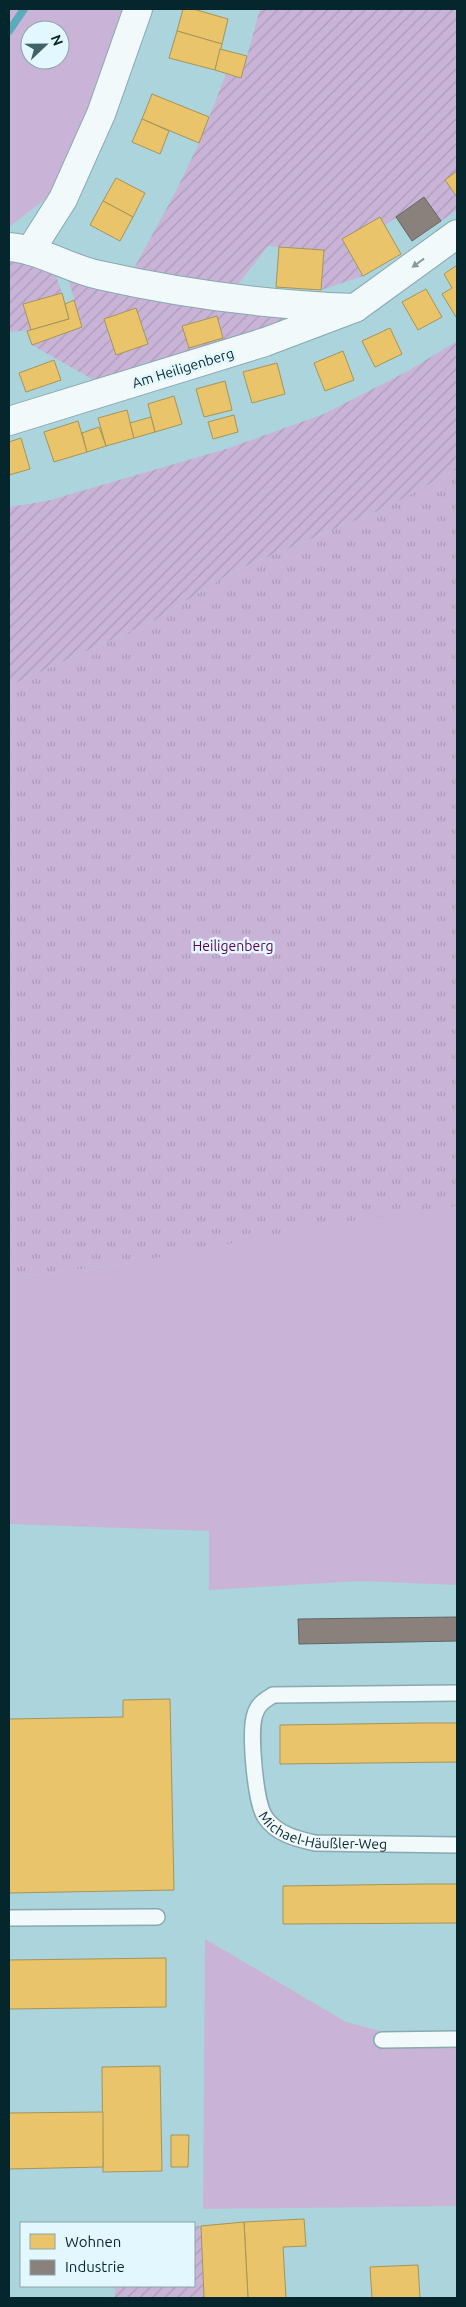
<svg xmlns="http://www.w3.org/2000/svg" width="466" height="2307" font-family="Ubuntu,sans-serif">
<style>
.grass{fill:#c9b4d8;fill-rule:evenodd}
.park{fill:url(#park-tufts)}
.garden{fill:url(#garden-furrows);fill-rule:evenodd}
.homes{fill:#e9c46a;stroke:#a59558}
.industry{fill:#8a817c;stroke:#626664}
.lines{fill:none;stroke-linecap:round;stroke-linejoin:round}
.stream{stroke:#5babbc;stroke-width:8}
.lane-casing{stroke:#88a9b0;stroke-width:18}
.street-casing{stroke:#88a9b0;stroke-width:30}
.lane{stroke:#f2f9fa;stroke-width:15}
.street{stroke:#f2f9fa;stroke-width:28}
.oneway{fill:#889a9e}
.labels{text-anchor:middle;stroke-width:5;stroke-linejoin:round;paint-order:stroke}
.street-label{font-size:14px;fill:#06262d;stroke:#e3f8fe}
.park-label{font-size:14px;fill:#5e0053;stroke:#e3f8fe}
</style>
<defs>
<pattern id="park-tufts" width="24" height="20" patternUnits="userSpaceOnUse" patternTransform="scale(1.25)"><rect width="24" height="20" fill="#c9b4d8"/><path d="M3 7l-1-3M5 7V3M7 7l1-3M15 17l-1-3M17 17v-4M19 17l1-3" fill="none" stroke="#ab9bba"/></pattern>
<pattern id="garden-furrows" width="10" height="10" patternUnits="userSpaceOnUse" patternTransform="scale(1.25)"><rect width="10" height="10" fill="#c9b4d8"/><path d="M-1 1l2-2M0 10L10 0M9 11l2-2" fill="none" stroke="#ab9bba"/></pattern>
</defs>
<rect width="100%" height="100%" fill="#abd4dd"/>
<g class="grass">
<path d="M 9,9 L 127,9 L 91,109 L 53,193 L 9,227 ZM 30,30 L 60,30 L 60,60 L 30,60 Z"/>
<path d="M 9,892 L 457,910 L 457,1585 L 361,1581 L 209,1590 L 209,1531 L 9,1524 L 9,1278 L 129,1263 Z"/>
<path d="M 205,1939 L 346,2022 L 395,2035 L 457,2032 L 457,2206 L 203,2209 Z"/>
</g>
<path class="park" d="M 457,469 L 457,1206 L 344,1222 L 129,1263 L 9,1278 L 9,686 L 155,620 L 232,572 L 387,507 Z"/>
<g class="garden">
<path d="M 260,9 L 457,9 L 457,171 L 445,180 L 457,197 L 457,210 L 441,221 L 424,198 L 385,225 L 380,218 L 343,239 L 363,276 L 321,290 L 324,250 L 268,246 L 236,287 L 132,272 L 176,191 L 199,143 L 226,74 L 241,78 Z"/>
<path d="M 9,258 L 55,273 L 62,293 L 24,304 L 31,330 L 9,332 Z"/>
<path d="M 67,275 L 302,315 L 101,384 L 32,345 L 82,327 ZM 136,308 L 148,343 L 116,354 L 104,319 Z"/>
<path d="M 457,341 L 457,469 L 387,507 L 232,572 L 155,620 L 9,686 L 9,507 L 47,501 L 226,449 L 324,414 L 408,371 Z"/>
<path d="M 194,2226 L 201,2226 L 204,2298 L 115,2298 L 115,2286 L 194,2286 Z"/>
</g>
<g class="homes">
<path d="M 183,9 L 193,9 L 228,19 L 222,44 L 177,31 Z"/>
<path d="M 177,31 L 222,44 L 215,70 L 169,58 Z"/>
<path d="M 220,49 L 247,56 L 241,78 L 215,70 Z"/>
<path d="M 152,94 L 209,117 L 199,143 L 142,119 Z"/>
<path d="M 142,119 L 169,131 L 160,154 L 132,142 Z"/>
<path d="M 457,171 L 457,197 L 445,180 Z"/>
<path d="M 116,178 L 145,193 L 133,217 L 103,201 Z"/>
<path d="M 103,201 L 133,217 L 120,241 L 90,225 Z"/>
<path d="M 380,217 L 401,254 L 363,276 L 342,239 Z"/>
<path d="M 279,247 L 324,250 L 321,290 L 276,287 Z"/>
<path d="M 457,265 L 457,316 L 456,317 L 442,294 L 452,288 L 444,274 Z"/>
<path d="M 426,289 L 442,317 L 418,330 L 402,302 Z"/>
<path d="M 62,293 L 69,319 L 31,330 L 23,304 Z"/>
<path d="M 74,300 L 82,327 L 32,345 L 27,331 L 69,319 L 65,304 Z"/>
<path d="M 136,308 L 148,344 L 116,355 L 104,319 Z"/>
<path d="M 217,316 L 223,338 L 189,348 L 182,326 Z"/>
<path d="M 390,328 L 402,354 L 375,367 L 362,341 Z"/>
<path d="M 343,351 L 354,380 L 325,391 L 314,363 Z"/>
<path d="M 54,360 L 61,380 L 26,392 L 19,373 Z"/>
<path d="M 277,363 L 285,394 L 252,403 L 243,372 Z"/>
<path d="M 225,381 L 232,410 L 204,417 L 196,389 Z"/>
<path d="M 174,396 L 182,424 L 155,432 L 148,404 Z"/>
<path d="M 127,410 L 134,438 L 106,446 L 98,418 Z"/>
<path d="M 234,415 L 238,432 L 213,439 L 208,422 Z"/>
<path d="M 151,417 L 155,432 L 134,438 L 130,423 Z"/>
<path d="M 78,421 L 87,452 L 54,462 L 44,432 Z"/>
<path d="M 99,427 L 106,446 L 87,452 L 82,433 Z"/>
<path d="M 21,438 L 30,469 L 9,475 L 9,442 Z"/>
<path d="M 170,1699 L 174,1890 L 9,1893 L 9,1719 L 123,1717 L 123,1700 Z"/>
<path d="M 422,1723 L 457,1723 L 457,1762 L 280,1764 L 280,1725 Z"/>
<path d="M 425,1884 L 457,1884 L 457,1923 L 283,1924 L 283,1886 Z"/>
<path d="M 166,1958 L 166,2007 L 9,2009 L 9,1960 Z"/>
<path d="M 160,2066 L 162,2171 L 103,2172 L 102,2067 Z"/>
<path d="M 103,2112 L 103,2167 L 9,2169 L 9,2113 Z"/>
<path d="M 171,2135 L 189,2135 L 188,2167 L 171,2167 Z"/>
<path d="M 304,2219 L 306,2246 L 283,2247 L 286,2298 L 248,2298 L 244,2222 Z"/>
<path d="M 244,2222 L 248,2298 L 204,2298 L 201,2226 Z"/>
<path d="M 418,2265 L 420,2298 L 372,2298 L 370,2267 Z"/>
</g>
<g class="industry">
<path d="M 424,197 L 441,221 L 412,241 L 396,217 Z"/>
<path d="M 457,1617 L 457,1641 L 299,1644 L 298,1619 Z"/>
</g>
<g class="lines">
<path class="stream" d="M 9,31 L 24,9"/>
<defs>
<g id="lane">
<path id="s1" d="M 457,1693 L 273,1695 C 265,1700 258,1704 255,1714 C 249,1731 255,1802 265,1817 C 276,1834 297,1839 315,1843 L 457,1845"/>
<path d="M 9,1918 L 157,1917"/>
<path d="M 382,2040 L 457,2039"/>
</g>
<g id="street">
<path d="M 9,247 C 40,249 69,269 99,275 C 183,294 269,305 355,308 L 265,342 L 9,421"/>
<path d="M 30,251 L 63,199 L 101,114 L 138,9"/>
<path d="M 355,308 L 457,234"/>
</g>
</defs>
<use href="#lane" class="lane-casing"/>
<use href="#street" class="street-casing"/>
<use href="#lane" class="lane"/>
<use href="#street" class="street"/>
</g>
<defs><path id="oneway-solid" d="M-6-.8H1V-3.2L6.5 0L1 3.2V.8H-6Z" transform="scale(1.25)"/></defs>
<use class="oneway" href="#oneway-solid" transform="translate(418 263) rotate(144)"/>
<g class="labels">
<g class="street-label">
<text transform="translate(183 368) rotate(-17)" y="5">Am Heiligenberg</text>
<text dy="5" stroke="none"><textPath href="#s1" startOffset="378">Michael-Häußler-Weg</textPath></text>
</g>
<g class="park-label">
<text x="233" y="951">Heiligenberg</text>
</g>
</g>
<rect width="466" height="2307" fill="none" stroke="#06262d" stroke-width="20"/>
<rect x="20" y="2222" width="175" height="65" fill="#e3f8fe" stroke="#8ba4aa"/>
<rect x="30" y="2234" width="25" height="15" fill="#e9c46a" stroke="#8ba4aa"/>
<text x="65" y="2247" font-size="15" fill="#06262d">Wohnen</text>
<rect x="30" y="2260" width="25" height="15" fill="#8a817c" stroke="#8ba4aa"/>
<text x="65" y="2272" font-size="15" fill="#06262d">Industrie</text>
<g transform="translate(45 45) rotate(68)"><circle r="24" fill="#e3f8fe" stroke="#8ba4aa"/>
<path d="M0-4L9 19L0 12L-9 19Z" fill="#40636b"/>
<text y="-8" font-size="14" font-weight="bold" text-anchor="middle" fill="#06262d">N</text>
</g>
</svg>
